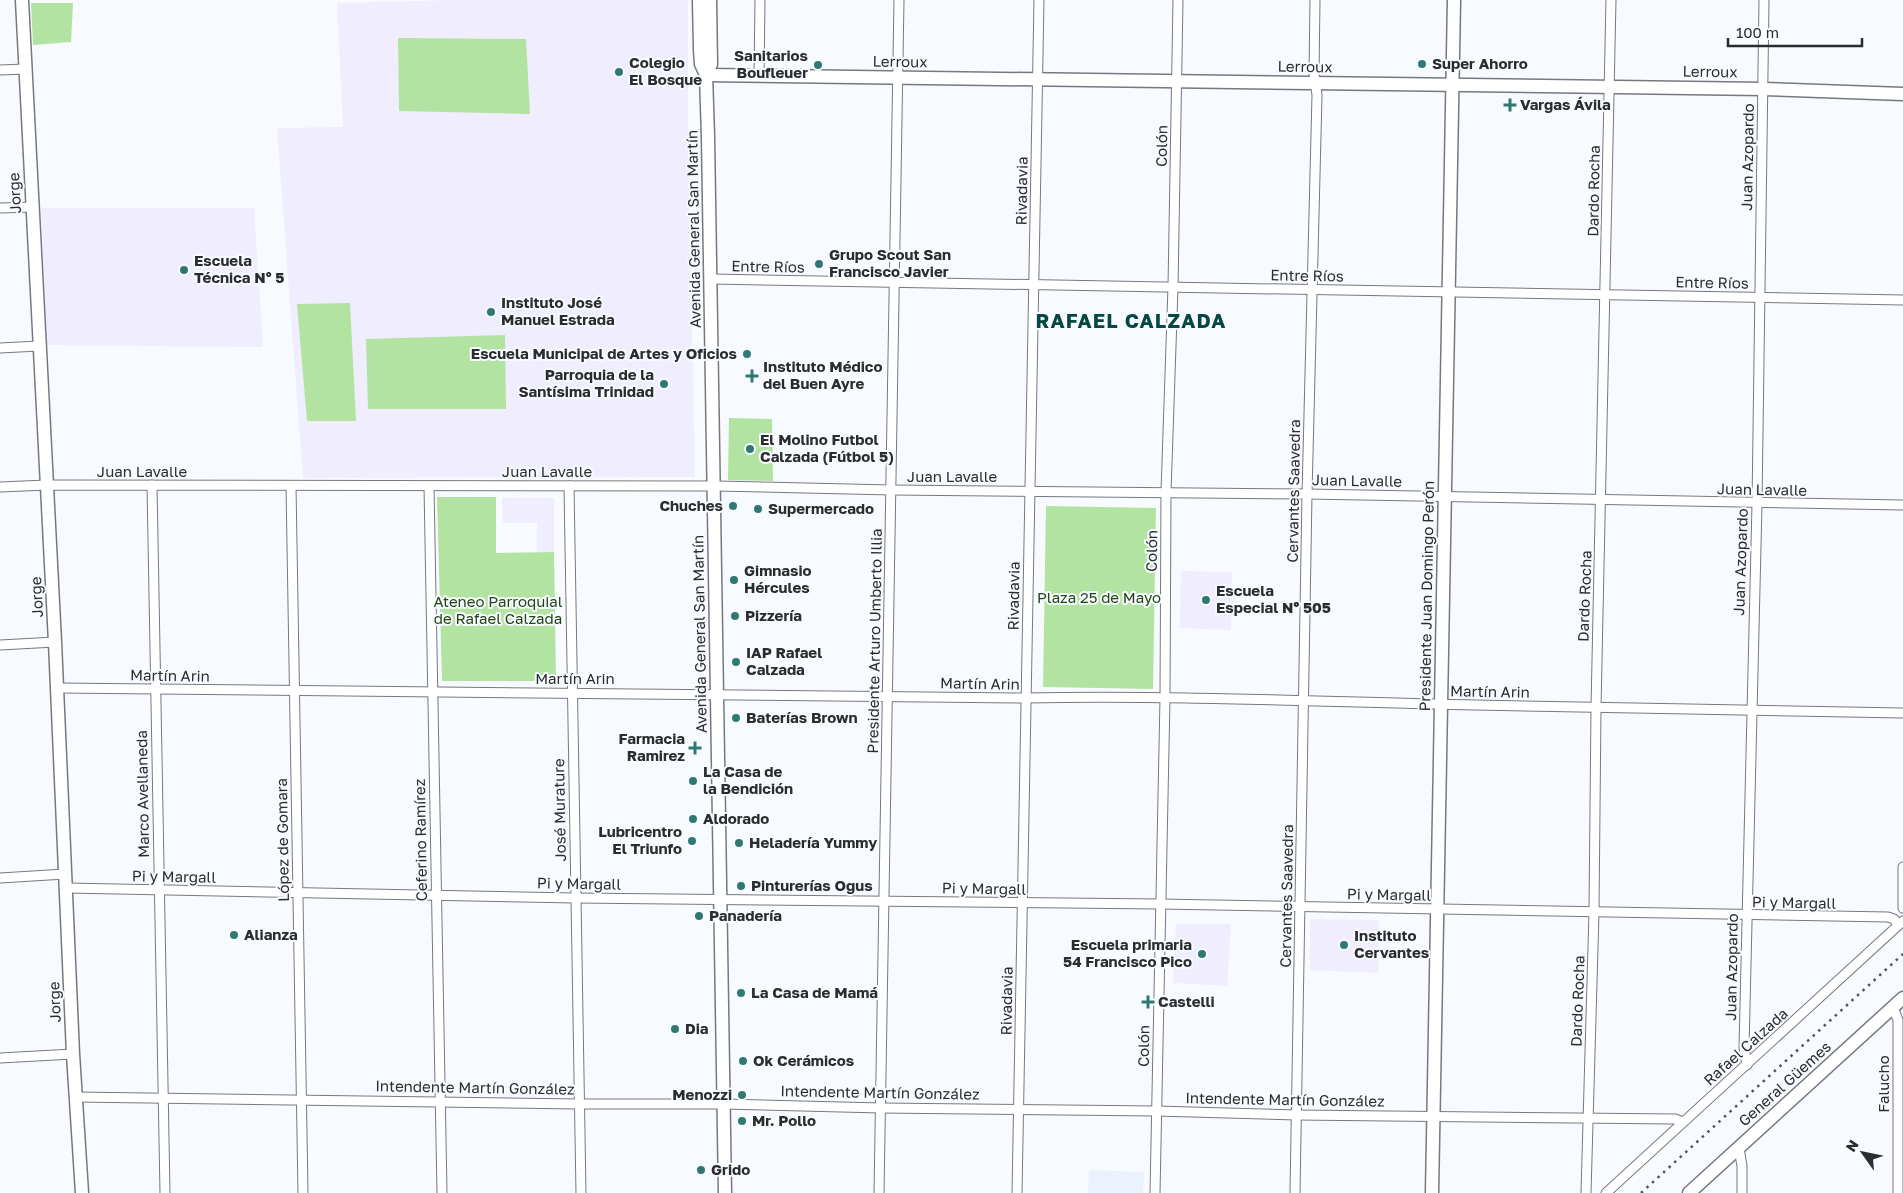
<svg xmlns="http://www.w3.org/2000/svg" width="1903" height="1193" font-family="'Golos Text',sans-serif">
<style>
.built{fill:#ebf2fe}
.education{fill:#f0edff}
.green{fill:#b2e3a1}
.lines{fill:none;stroke-linecap:round;stroke-linejoin:round}
.street-casing{stroke:#75797f;stroke-width:11}
.secondary-casing{stroke:#75797f;stroke-width:15}
.street{stroke:#fff;stroke-width:9}
.secondary{stroke:#fff;stroke-width:12}
.rail{stroke:#525558;stroke-width:2.5;stroke-dasharray:2.5 5;stroke-linecap:butt}
.poi-dot{fill:#307873;stroke:#f7fafe;stroke-width:2}
.labels{text-anchor:middle;stroke-width:4;stroke-linejoin:round;paint-order:stroke}
.poi-label{font-size:15px;font-weight:bold;fill:#2a2c2f;stroke:#f7fafe;text-anchor:start}
.street-label{font-size:15px;fill:#2a2c2f;stroke:#f7fafe}
.park-label{font-size:15px;fill:#224414;stroke:#f7fafe}
.district-label{font-size:20px;font-weight:bold;letter-spacing:1px;fill:#064743;stroke:#f7fafe}
</style>
<rect width="100%" height="100%" fill="#f7fafe"/>
<path class="built" d="M 1089,1170 L 1144,1172 L 1143,1193 L 1088,1193 Z"/>
<g class="education">
<path d="M 455,0 L 688,0 L 688,144 L 695,477 L 303,478 L 277,128 L 343,127 L 337,3 Z"/>
<path d="M 41,208 L 254,208 L 263,347 L 47,345 Z"/>
<path d="M 502,498 L 554,498 L 554,552 L 537,552 L 537,523 L 503,523 Z"/>
<path d="M 1181,571 L 1232,572 L 1231,630 L 1180,628 Z"/>
<path d="M 1310,919 L 1379,920 L 1378,973 L 1310,970 Z"/>
<path d="M 1176,924 L 1231,924 L 1227,986 L 1173,983 Z"/>
</g>
<g class="green">
<path d="M 31,3 L 73,3 L 71,42 L 33,45 Z"/>
<path d="M 398,38 L 526,39 L 530,114 L 399,111 Z"/>
<path d="M 350,303 L 356,421 L 307,421 L 297,304 Z"/>
<path d="M 505,335 L 506,409 L 368,409 L 366,339 Z"/>
<path d="M 729,418 L 772,419 L 773,481 L 728,480 Z"/>
<path d="M 437,497 L 496,497 L 496,553 L 554,552 L 556,681 L 442,681 Z"/>
<path d="M 1046,506 L 1156,508 L 1153,689 L 1043,687 Z"/>
</g>
<g class="lines">
<defs>
<g id="street">
<path d="M 0,70 L 25,69"/>
<path d="M 759,76 L 760,0"/>
<path d="M 0,208 L 32,207"/>
<path d="M 711,279 L 1903,300"/>
<path d="M 0,348 L 39,346"/>
<path d="M 152,485 L 165,1193"/>
<path d="M 291,486 L 303,1193"/>
<path d="M 429,486 L 442,1193"/>
<path d="M 569,486 L 581,1193"/>
<path d="M 0,487 L 47,485 L 715,486 L 892,490 L 1307,494 L 1903,505"/>
<path d="M 0,645 L 55,642"/>
<path d="M 57,688 L 1026,698 C 1175,695 1326,702 1475,705 C 1618,709 1760,709 1903,713"/>
<path d="M 1903,867 L 1903,908"/>
<path d="M 0,878 L 65,874"/>
<path d="M 67,888 L 576,898 L 1160,904 L 1888,917 L 1894,919 L 1898,925"/>
<path d="M 1893,1007 L 1898,1020 L 1898,1193"/>
<path d="M 0,1058 L 73,1054"/>
<path d="M 1747,1065 L 1744,1048 L 1757,504 L 1764,0"/>
<path d="M 76,1097 L 579,1104 L 723,1104 L 881,1108 L 1156,1111 L 1297,1115 L 1675,1119 L 1683,1122"/>
<path d="M 1739,1148 L 1742,1166 L 1742,1193"/>
<path d="M 879,1193 L 899,0"/>
<path d="M 1017,1193 L 1039,0"/>
<path d="M 1155,1193 L 1165,698 L 1166,492 L 1173,287 L 1178,0"/>
<path d="M 1295,1193 L 1307,494 L 1317,95 L 1314,74 L 1315,0"/>
<path d="M 1586,1193 L 1594,912 L 1596,708 L 1611,0"/>
<path d="M 1606,1193 L 1903,921"/>
</g>
<g id="secondary">
<path d="M 22,0 L 55,642 L 73,1054 L 82,1193"/>
<path d="M 699,0 L 700,49 L 701,64 L 706,75 L 708,137 L 725,1193"/>
<path d="M 706,75 L 1763,89 L 1903,94"/>
<path d="M 706,75 L 711,64 L 710,0"/>
<path d="M 1432,1193 L 1454,0"/>
<path d="M 1689,1193 L 1903,998"/>
</g>
</defs>
<use href="#street" class="street-casing"/>
<use href="#secondary" class="secondary-casing"/>
<use href="#street" class="street"/>
<use href="#secondary" class="secondary"/>
<path class="rail" d="M 1641,1193 L 1903,954"/>
</g>
<g class="poi-dot">
<circle cx="1422" cy="64" r="5"/>
<circle cx="818" cy="65" r="5"/>
<circle cx="619" cy="72" r="5"/>
<path d="M1507.5 97.5h5v5h5v5h-5v5h-5v-5h-5v-5h5z"/>
<circle cx="819" cy="264" r="5"/>
<circle cx="184" cy="270" r="5"/>
<circle cx="491" cy="312" r="5"/>
<circle cx="747" cy="354" r="5"/>
<path d="M749.5 368.5h5v5h5v5h-5v5h-5v-5h-5v-5h5z"/>
<circle cx="664" cy="384" r="5"/>
<circle cx="750" cy="449" r="5"/>
<circle cx="733" cy="506" r="5"/>
<circle cx="758" cy="509" r="5"/>
<circle cx="734" cy="580" r="5"/>
<circle cx="1206" cy="600" r="5"/>
<circle cx="735" cy="616" r="5"/>
<circle cx="736" cy="662" r="5"/>
<circle cx="736" cy="718" r="5"/>
<path d="M692.5 740.5h5v5h5v5h-5v5h-5v-5h-5v-5h5z"/>
<circle cx="693" cy="781" r="5"/>
<circle cx="693" cy="819" r="5"/>
<circle cx="692" cy="841" r="5"/>
<circle cx="739" cy="843" r="5"/>
<circle cx="741" cy="886" r="5"/>
<circle cx="699" cy="916" r="5"/>
<circle cx="234" cy="935" r="5"/>
<circle cx="1344" cy="945" r="5"/>
<circle cx="1202" cy="954" r="5"/>
<circle cx="741" cy="993" r="5"/>
<path d="M1145.5 994.5h5v5h5v5h-5v5h-5v-5h-5v-5h5z"/>
<circle cx="675" cy="1029" r="5"/>
<circle cx="743" cy="1061" r="5"/>
<circle cx="742" cy="1095" r="5"/>
<circle cx="742" cy="1121" r="5"/>
<circle cx="701" cy="1170" r="5"/>
</g>
<g class="labels">
<g class="poi-label">
<text x="808" y="61" text-anchor="end">Sanitarios<tspan x="808" dy="17">Boufleuer</tspan></text>
<text x="629" y="68">Colegio<tspan x="629" dy="17">El Bosque</tspan></text>
<text x="1432" y="69">Super Ahorro</text>
<text x="1520" y="110">Vargas Ávila</text>
<text x="829" y="260">Grupo Scout San<tspan x="829" dy="17">Francisco Javier</tspan></text>
<text x="194" y="266">Escuela<tspan x="194" dy="17">Técnica N° 5</tspan></text>
<text x="501" y="308">Instituto José<tspan x="501" dy="17">Manuel Estrada</tspan></text>
<text x="737" y="359" text-anchor="end">Escuela Municipal de Artes y Oficios</text>
<text x="763" y="372">Instituto Médico<tspan x="763" dy="17">del Buen Ayre</tspan></text>
<text x="654" y="380" text-anchor="end">Parroquia de la<tspan x="654" dy="17">Santísima Trinidad</tspan></text>
<text x="760" y="445">El Molino Futbol<tspan x="760" dy="17">Calzada (Fútbol 5)</tspan></text>
<text x="723" y="511" text-anchor="end">Chuches</text>
<text x="768" y="514">Supermercado</text>
<text x="744" y="576">Gimnasio<tspan x="744" dy="17">Hércules</tspan></text>
<text x="1216" y="596">Escuela<tspan x="1216" dy="17">Especial Nº 505</tspan></text>
<text x="745" y="621">Pizzería</text>
<text x="746" y="658">IAP Rafael<tspan x="746" dy="17">Calzada</tspan></text>
<text x="746" y="723">Baterías Brown</text>
<text x="685" y="744" text-anchor="end">Farmacia<tspan x="685" dy="17">Ramirez</tspan></text>
<text x="703" y="777">La Casa de<tspan x="703" dy="17">la Bendición</tspan></text>
<text x="703" y="824">Aldorado</text>
<text x="682" y="837" text-anchor="end">Lubricentro<tspan x="682" dy="17">El Triunfo</tspan></text>
<text x="749" y="848">Heladería Yummy</text>
<text x="751" y="891">Pinturerías Ogus</text>
<text x="709" y="921">Panadería</text>
<text x="244" y="940">Alianza</text>
<text x="1354" y="941">Instituto<tspan x="1354" dy="17">Cervantes</tspan></text>
<text x="1192" y="950" text-anchor="end">Escuela primaria<tspan x="1192" dy="17">54 Francisco Pico</tspan></text>
<text x="751" y="998">La Casa de Mamá</text>
<text x="1158" y="1007">Castelli</text>
<text x="685" y="1034">Dia</text>
<text x="753" y="1066">Ok Cerámicos</text>
<text x="732" y="1100" text-anchor="end">Menozzi</text>
<text x="752" y="1126">Mr. Pollo</text>
<text x="711" y="1175">Grido</text>
</g>
<g class="street-label">
<text transform="translate(900 62) rotate(1)" y="5">Lerroux</text>
<text transform="translate(1305 67) rotate(1)" y="5">Lerroux</text>
<text transform="translate(1710 72) rotate(1)" y="5">Lerroux</text>
<text transform="translate(1162 146) rotate(-89)" y="5">Colón</text>
<text transform="translate(1748 157) rotate(-89)" y="5">Juan Azopardo</text>
<text transform="translate(1022 191) rotate(-89)" y="5">Rivadavia</text>
<text transform="translate(1594 191) rotate(-89)" y="5">Dardo Rocha</text>
<text transform="translate(15 193) rotate(-93)" y="5">Jorge</text>
<text transform="translate(694 229) rotate(-91)" y="5">Avenida General San Martín</text>
<text transform="translate(768 267) rotate(1)" y="5">Entre Ríos</text>
<text transform="translate(1307 276) rotate(1)" y="5">Entre Ríos</text>
<text transform="translate(1712 283) rotate(1)" y="5">Entre Ríos</text>
<text x="142" y="477">Juan Lavalle</text>
<text x="547" y="477">Juan Lavalle</text>
<text x="952" y="482">Juan Lavalle</text>
<text transform="translate(1357 481) rotate(1)" y="5">Juan Lavalle</text>
<text transform="translate(1762 490) rotate(1)" y="5">Juan Lavalle</text>
<text transform="translate(1294 491) rotate(-89)" y="5">Cervantes Saavedra</text>
<text transform="translate(1152 551) rotate(-89)" y="5">Colón</text>
<text transform="translate(1741 562) rotate(-88)" y="5">Juan Azopardo</text>
<text transform="translate(1014 596) rotate(-89)" y="5">Rivadavia</text>
<text transform="translate(1427 596) rotate(-89)" y="5">Presidente Juan Domingo Perón</text>
<text transform="translate(1585 596) rotate(-88)" y="5">Dardo Rocha</text>
<text transform="translate(37 597) rotate(-93)" y="5">Jorge</text>
<text transform="translate(700 634) rotate(-91)" y="5">Avenida General San Martín</text>
<text transform="translate(875 641) rotate(-89)" y="5">Presidente Arturo Umberto Illia</text>
<text transform="translate(170 676) rotate(1)" y="5">Martín Arin</text>
<text x="575" y="684">Martín Arin</text>
<text transform="translate(980 684) rotate(1)" y="5">Martín Arin</text>
<text transform="translate(1490 692) rotate(1)" y="5">Martín Arin</text>
<text transform="translate(143 794) rotate(-91)" y="5">Marco Avellaneda</text>
<text transform="translate(560 810) rotate(-91)" y="5">José Murature</text>
<text transform="translate(283 840) rotate(-91)" y="5">López de Gomara</text>
<text transform="translate(421 840) rotate(-91)" y="5">Ceferino Ramírez</text>
<text transform="translate(174 877) rotate(1)" y="5">Pi y Margall</text>
<text transform="translate(579 884) rotate(1)" y="5">Pi y Margall</text>
<text transform="translate(984 889) rotate(1)" y="5">Pi y Margall</text>
<text transform="translate(1389 895) rotate(1)" y="5">Pi y Margall</text>
<text transform="translate(1287 896) rotate(-89)" y="5">Cervantes Saavedra</text>
<text transform="translate(1794 903) rotate(1)" y="5">Pi y Margall</text>
<text transform="translate(1732 967) rotate(-89)" y="5">Juan Azopardo</text>
<text transform="translate(1007 1001) rotate(-89)" y="5">Rivadavia</text>
<text transform="translate(1578 1001) rotate(-88)" y="5">Dardo Rocha</text>
<text transform="translate(55 1002) rotate(-92)" y="5">Jorge</text>
<text transform="translate(1144 1046) rotate(-89)" y="5">Colón</text>
<text transform="translate(1746 1047) rotate(-42)" y="5">Rafael Calzada</text>
<text transform="translate(1785 1084) rotate(-42)" y="5">General Güemes</text>
<text transform="translate(1884 1084) rotate(-90)" y="5">Falucho</text>
<text transform="translate(475 1088) rotate(1)" y="5">Intendente Martín González</text>
<text transform="translate(880 1093) rotate(1)" y="5">Intendente Martín González</text>
<text transform="translate(1285 1100) rotate(1)" y="5">Intendente Martín González</text>
</g>
<g class="park-label">
<text x="1099" y="603">Plaza 25 de Mayo</text>
<text x="498" y="607">Ateneo Parroquial<tspan x="498" dy="17">de Rafael Calzada</tspan></text>
</g>
<g class="district-label">
<text x="1131" y="328">RAFAEL CALZADA</text>
</g>
</g>
<g transform="translate(1863 1153) rotate(303)" stroke="#f7fafe" stroke-width="4" paint-order="stroke">
<path d="M0-4L9 19L0 12L-9 19Z" fill="#2a2c2f"/>
<text y="-8" font-size="14" font-weight="bold" text-anchor="middle" fill="#2a2c2f">N</text>
</g>
<path d="M1728 38v8h134v-8" fill="none" stroke="#2a2c2f" stroke-width="2.5"/>
<text x="1736" y="38" font-size="15" fill="#2a2c2f" stroke="#f7fafe" stroke-width="4" paint-order="stroke">100 m</text>
</svg>
